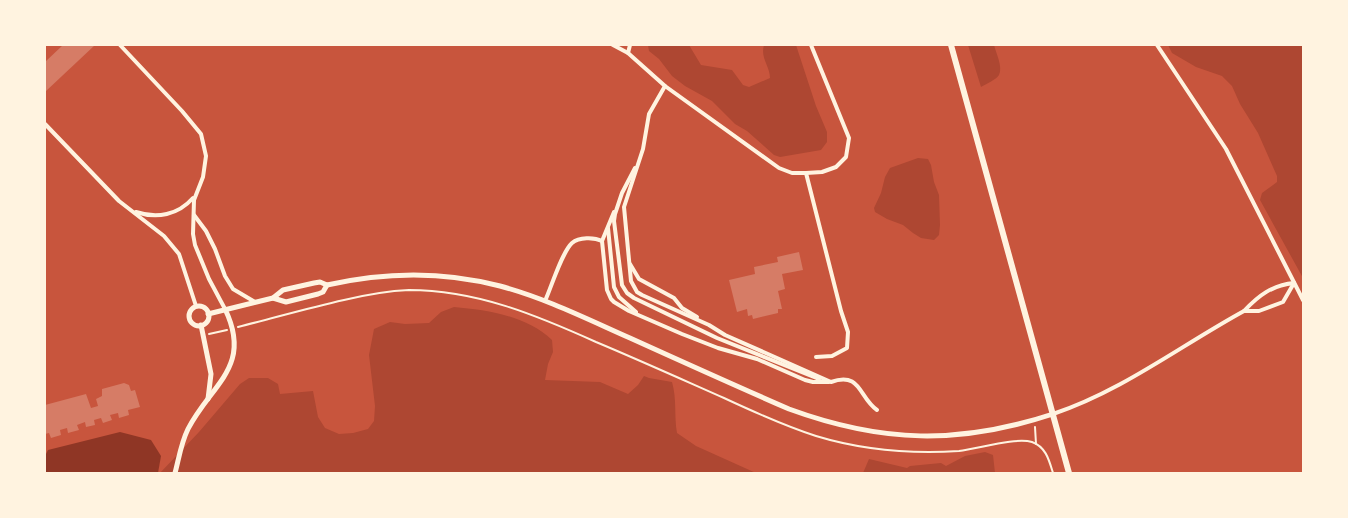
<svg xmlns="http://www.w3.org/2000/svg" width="1348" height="518" font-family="'Noto Serif',serif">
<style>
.green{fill:#ae4732}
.water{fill:#8f3625}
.building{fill:#d67c66}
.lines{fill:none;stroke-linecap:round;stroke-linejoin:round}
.path{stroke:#fff3e0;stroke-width:2}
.minor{stroke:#fff3e0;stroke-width:4}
.tertiary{stroke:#fff3e0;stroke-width:5}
.trunk{stroke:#fff3e0;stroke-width:6}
</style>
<rect width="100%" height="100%" fill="#c8553d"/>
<g class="green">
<path d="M 648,45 L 689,45 L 701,65 L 732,70 L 743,85 L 749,87 L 770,78 C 770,66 760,58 764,45 L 796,45 L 816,106 L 827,132 L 827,142 L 821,150 L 780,157 L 774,155 L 747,131 L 735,124 L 712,101 L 685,86 L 672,76 L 659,59 L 649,51 Z"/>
<path d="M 968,45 L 994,45 C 996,53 1003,67 999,75 C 997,79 986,84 981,87 Z"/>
<path d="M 1168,45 L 1303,45 L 1303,278 L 1260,200 L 1262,193 L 1277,182 L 1277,176 L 1258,133 L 1240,104 L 1232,86 L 1222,76 L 1196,67 L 1172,53 Z"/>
<path d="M 918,158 L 928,159 L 931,165 L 934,182 L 939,195 L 940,225 L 939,235 L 934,240 L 921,238 L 913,233 L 903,225 L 887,219 L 875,212 L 874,208 L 881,193 L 885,177 L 890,168 Z"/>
<path d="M 454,307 C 488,310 527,316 552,340 L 553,352 L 548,364 L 545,380 L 600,382 L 628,394 L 638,385 L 644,376 L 649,378 L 672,382 C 677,399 674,416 677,433 L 696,446 L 756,473 L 160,473 L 199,432 L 240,384 L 249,378 L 268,378 L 278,384 L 280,394 L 313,391 L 318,417 L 325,428 L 339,434 L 353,433 L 368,429 L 374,421 L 375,406 L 369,355 L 374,329 L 390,322 L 405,324 L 429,323 L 441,312 Z"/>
<path d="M 985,452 L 993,455 L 995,473 L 863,473 L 869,459 L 907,468 L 910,466 L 941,463 L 946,466 L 965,456 Z"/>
</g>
<path class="water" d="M 120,432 L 151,440 L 161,456 L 158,473 L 45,473 L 45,456 L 48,450 Z"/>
<g class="building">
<path d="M 63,45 L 95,45 L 45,92 L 45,62 Z"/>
<path d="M 799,252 L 803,270 L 782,274 L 785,289 L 778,291 L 782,309 L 778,309 L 778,313 L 753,319 L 752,315 L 748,316 L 747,309 L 737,312 L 729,280 L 755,274 L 754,267 L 778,262 L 777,257 Z"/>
<path d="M 124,383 L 129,385 L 131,391 L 135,390 L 140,407 L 128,410 L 129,415 L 119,418 L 118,413 L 110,415 L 112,420 L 103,423 L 101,418 L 94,420 L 95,425 L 86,427 L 85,422 L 77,425 L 79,430 L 68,433 L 67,428 L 60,430 L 61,435 L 51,438 L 49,433 L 45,434 L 45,405 L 86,394 L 91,408 L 98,406 L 96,399 L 102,396 L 102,389 Z"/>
</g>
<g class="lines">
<g class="path">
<path d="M 238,327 C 274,318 308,308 344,300 C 365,295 387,291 409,290 C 476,290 536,315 596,342 C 639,360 681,379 724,398 C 754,412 785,426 816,436 C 862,450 911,454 959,451 C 978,449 1015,437 1032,442 C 1046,447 1049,460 1053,473"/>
<path d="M 209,334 L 227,330"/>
<path d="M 1035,427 L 1036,444"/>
</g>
<g class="minor">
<path d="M 120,45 L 182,111 L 201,134 L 206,156 L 203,177 L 194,200 L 193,234 L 195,245 L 209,279 L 225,309"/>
<path d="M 613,45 L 628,53 L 665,86 L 779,168 L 792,173 L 806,173 L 841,311 L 848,332 L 847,348 L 832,356 L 816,357"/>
<path d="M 1157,45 L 1226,149 L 1303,300"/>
<path d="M 628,53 L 630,45"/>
<path d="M 665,86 L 649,114 L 643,149 L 624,207 L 631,281 L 637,292 L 642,295 L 709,325 L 725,335 L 831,382 C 861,371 859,398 877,410"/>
<path d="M 45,124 L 119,201 L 164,236 L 179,254 L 196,306"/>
<path d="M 635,168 L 622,193 L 615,214 L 614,221 L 622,285 L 627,293 L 634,298 L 717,338 L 819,379"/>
<path d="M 806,173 L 822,172 L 836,167 L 846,157 L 849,138 L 811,45"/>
<path d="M 136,212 C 157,219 178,215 193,198"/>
<path d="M 614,212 L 602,241 L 607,290 L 611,299 L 614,302 L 629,311 L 682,334 L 718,348 L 757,359 L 805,380 L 813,382 L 829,382"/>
<path d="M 194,215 L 206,231 L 215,249 L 225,276 L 233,289 L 255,302"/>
<path d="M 608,228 L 614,287 L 619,297 L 636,312"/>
<path d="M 630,264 L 639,279 L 674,298 L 682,308 L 697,317"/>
<path d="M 545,301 C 551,288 562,252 572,243 C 579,237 594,237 602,241"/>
<path d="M 1244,311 L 1259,311 L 1283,302 L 1294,283"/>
<path d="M 1053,414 C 1122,391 1180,346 1244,311 C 1258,296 1272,285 1294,283"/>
</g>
<g class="tertiary">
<path d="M 273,298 L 286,302 L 318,294 L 323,292 L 327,285"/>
<circle cx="199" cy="316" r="10"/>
<path d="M 208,314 L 273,298 L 283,290 L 314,283 L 320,282 L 327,285 C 384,272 443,271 500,286 C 545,298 587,319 630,338 C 683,362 736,386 789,409 C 882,443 959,445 1053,414"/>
<path d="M 201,325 L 211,374 L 208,399"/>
<path d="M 175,473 C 179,458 181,443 188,429 C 211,384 253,367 225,309"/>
</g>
<path class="trunk" d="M 951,45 L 1069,473"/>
</g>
<rect width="1348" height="518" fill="none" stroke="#fff3e0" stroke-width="92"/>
</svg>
